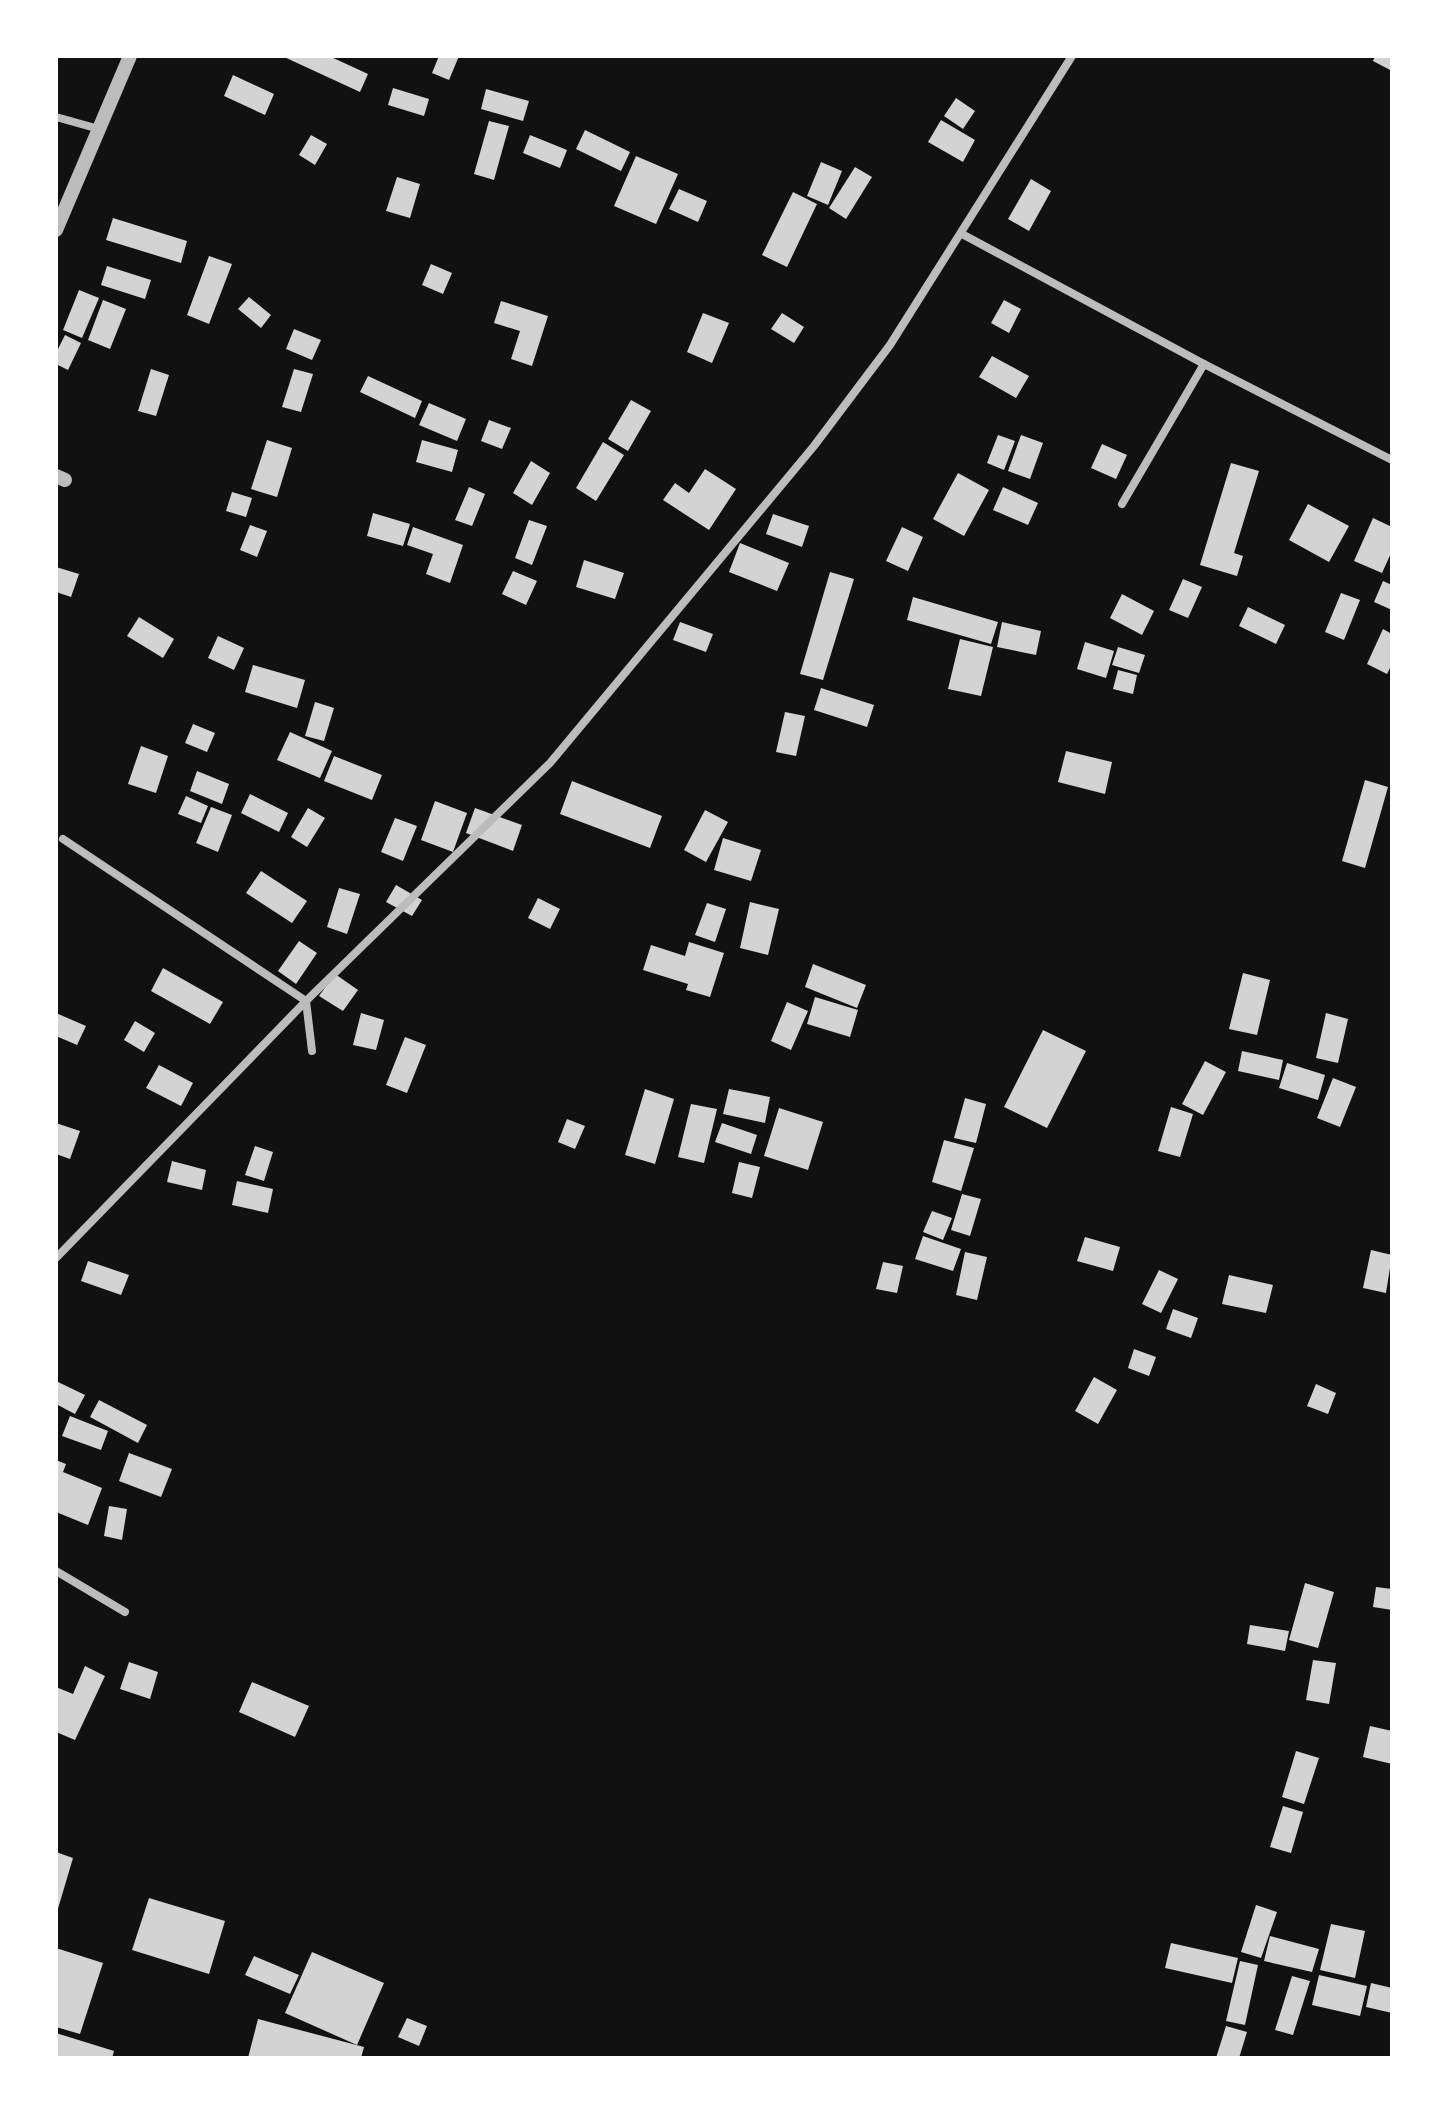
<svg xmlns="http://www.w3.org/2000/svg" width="1448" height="2114" font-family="Cabin,sans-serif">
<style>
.building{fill:#d3d3d3}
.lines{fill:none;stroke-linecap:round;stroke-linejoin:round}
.minor{stroke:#bcbcbc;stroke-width:8}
.tertiary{stroke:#bcbcbc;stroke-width:14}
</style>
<rect width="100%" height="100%" fill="#111"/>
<g class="building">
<path d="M 282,56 L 329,56 L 368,74 L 360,92 Z"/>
<path d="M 439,56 L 459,56 L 449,80 L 432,73 Z"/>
<path d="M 1375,56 L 1392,56 L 1392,71 L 1373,61 Z"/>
<path d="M 233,75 L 274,94 L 265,115 L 224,96 Z"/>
<path d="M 393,88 L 429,99 L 424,116 L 388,105 Z"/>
<path d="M 486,89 L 529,101 L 523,121 L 481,109 Z"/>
<path d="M 956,98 L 975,111 L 963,129 L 944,116 Z"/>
<path d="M 941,120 L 975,140 L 963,162 L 928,142 Z"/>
<path d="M 489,121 L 509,126 L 494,180 L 474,174 Z"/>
<path d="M 585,130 L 630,152 L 621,171 L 576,149 Z"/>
<path d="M 311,135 L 327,144 L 315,165 L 299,155 Z"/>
<path d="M 530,135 L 567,150 L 560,168 L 523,153 Z"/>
<path d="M 636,156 L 678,174 L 656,224 L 614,206 Z"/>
<path d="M 821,162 L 842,171 L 828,205 L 807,196 Z"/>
<path d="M 855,167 L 872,177 L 846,219 L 829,208 Z"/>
<path d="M 397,177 L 420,184 L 410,218 L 386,211 Z"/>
<path d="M 1031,179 L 1051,191 L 1029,231 L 1008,219 Z"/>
<path d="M 679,189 L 707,201 L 698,222 L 669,209 Z"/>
<path d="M 793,192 L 817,204 L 787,267 L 762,255 Z"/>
<path d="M 113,218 L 187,241 L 181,263 L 106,240 Z"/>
<path d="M 209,256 L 232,264 L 209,324 L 187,315 Z"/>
<path d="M 431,264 L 452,273 L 443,294 L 422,285 Z"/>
<path d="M 107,266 L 151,280 L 145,299 L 101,285 Z"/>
<path d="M 79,290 L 99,298 L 82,338 L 63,330 Z"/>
<path d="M 249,297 L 271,315 L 261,328 L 238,309 Z"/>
<path d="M 103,300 L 126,309 L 110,349 L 88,340 Z"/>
<path d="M 1004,300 L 1021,309 L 1009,333 L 991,323 Z"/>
<path d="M 501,301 L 548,316 L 532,366 L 511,359 L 520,331 L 494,323 Z"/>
<path d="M 703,313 L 729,323 L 712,363 L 687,352 Z"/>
<path d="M 782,313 L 804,327 L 794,343 L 771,329 Z"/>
<path d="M 294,329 L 321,340 L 312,360 L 286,349 Z"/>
<path d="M 65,335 L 81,343 L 68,370 L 56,364 L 56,353 Z"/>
<path d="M 992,356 L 1029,376 L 1016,398 L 979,377 Z"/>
<path d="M 151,369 L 169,375 L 156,416 L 138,411 Z"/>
<path d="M 294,369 L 313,374 L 301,412 L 282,407 Z"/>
<path d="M 368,376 L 422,401 L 415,418 L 360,392 Z"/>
<path d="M 631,400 L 651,411 L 628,451 L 608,439 Z"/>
<path d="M 429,403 L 466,419 L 457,441 L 419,425 Z"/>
<path d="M 489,420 L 511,428 L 502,449 L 481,441 Z"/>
<path d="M 998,435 L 1015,441 L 1004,470 L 987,463 Z"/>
<path d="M 1021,435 L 1043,443 L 1030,479 L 1008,471 Z"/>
<path d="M 267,440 L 292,448 L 277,497 L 251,489 Z"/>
<path d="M 422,440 L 458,450 L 452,472 L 416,462 Z"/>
<path d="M 603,442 L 624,455 L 596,501 L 576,488 Z"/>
<path d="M 1102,444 L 1127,455 L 1116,479 L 1091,468 Z"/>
<path d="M 531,461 L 550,473 L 532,505 L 513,493 Z"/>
<path d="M 1231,463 L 1259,471 L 1234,553 L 1243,556 L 1237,576 L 1200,565 Z"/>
<path d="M 705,469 L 736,489 L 709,530 L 663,500 L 675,483 L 689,493 Z"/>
<path d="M 958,473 L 989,490 L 964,536 L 933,519 Z"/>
<path d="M 469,487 L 485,494 L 472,526 L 455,520 Z"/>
<path d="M 1003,487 L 1038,503 L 1028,525 L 993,510 Z"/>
<path d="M 232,492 L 252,498 L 246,517 L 226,511 Z"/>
<path d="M 1308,504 L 1349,526 L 1329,562 L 1289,540 Z"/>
<path d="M 373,513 L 410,524 L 403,546 L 367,536 Z"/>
<path d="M 773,514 L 809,526 L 802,547 L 766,534 Z"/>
<path d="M 1373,518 L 1392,527 L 1392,551 L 1382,573 L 1354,561 Z"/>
<path d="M 529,520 L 547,526 L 532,565 L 515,558 Z"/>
<path d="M 250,525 L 267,531 L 257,557 L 240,550 Z"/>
<path d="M 413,527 L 463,545 L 450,583 L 426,574 L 433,554 L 407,545 Z"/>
<path d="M 902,527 L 923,537 L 908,571 L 886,561 Z"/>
<path d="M 740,543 L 789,563 L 777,591 L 729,572 Z"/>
<path d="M 584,560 L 624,573 L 615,599 L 576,587 Z"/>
<path d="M 56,567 L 79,574 L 71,597 L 56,592 Z"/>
<path d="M 513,571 L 537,581 L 526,605 L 502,594 Z"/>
<path d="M 830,572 L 854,579 L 823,680 L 800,674 Z"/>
<path d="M 1183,579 L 1202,587 L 1188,618 L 1169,610 Z"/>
<path d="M 1383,581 L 1392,585 L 1392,610 L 1374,602 Z"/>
<path d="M 1341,593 L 1360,600 L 1344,640 L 1325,632 Z"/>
<path d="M 1122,594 L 1154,611 L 1142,635 L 1110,618 Z"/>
<path d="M 913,597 L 998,622 L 991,644 L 907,620 Z"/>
<path d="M 1248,607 L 1285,625 L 1276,644 L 1239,626 Z"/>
<path d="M 139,617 L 174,639 L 163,658 L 127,636 Z"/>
<path d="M 680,622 L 713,634 L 706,652 L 673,640 Z"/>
<path d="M 1002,622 L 1041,631 L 1036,655 L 997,647 Z"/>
<path d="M 1383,629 L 1392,634 L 1392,664 L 1387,674 L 1367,664 Z"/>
<path d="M 218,636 L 244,648 L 234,670 L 208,658 Z"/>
<path d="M 960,639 L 993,647 L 981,696 L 948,689 Z"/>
<path d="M 1085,642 L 1114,651 L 1106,678 L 1077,669 Z"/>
<path d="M 1118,647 L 1145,655 L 1139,673 L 1112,665 Z"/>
<path d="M 253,665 L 305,680 L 297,708 L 245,692 Z"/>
<path d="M 1118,670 L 1137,675 L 1133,694 L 1113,689 Z"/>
<path d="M 821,688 L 874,705 L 867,727 L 814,710 Z"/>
<path d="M 315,702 L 334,708 L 324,741 L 305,736 Z"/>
<path d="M 785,712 L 805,716 L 796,756 L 776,752 Z"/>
<path d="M 193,724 L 215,733 L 207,752 L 185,743 Z"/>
<path d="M 290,732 L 332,751 L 320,778 L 277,760 Z"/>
<path d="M 141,746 L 168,756 L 156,793 L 128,784 Z"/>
<path d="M 1066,751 L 1112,762 L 1105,794 L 1058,782 Z"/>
<path d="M 334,756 L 382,775 L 372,800 L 324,781 Z"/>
<path d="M 197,771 L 229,784 L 222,804 L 190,791 Z"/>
<path d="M 1365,780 L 1388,787 L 1365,868 L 1342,861 Z"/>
<path d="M 572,781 L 662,816 L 650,848 L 560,814 Z"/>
<path d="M 250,794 L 288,813 L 279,832 L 241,813 Z"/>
<path d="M 186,796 L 208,806 L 201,823 L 178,814 Z"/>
<path d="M 435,801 L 467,813 L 453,852 L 421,840 Z"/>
<path d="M 211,807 L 232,815 L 218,852 L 196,843 Z"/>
<path d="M 308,808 L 325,818 L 307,847 L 291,837 Z"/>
<path d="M 475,808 L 522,825 L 513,851 L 466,833 Z"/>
<path d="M 705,810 L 728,822 L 706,862 L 684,850 Z"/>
<path d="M 395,818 L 417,826 L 403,861 L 381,852 Z"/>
<path d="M 723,838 L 761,850 L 751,881 L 714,870 Z"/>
<path d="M 261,871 L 307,901 L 292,923 L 246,893 Z"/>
<path d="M 396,885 L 422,900 L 412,916 L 386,902 Z"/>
<path d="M 339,888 L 360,894 L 347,934 L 327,927 Z"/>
<path d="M 538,898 L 560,909 L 550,929 L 528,918 Z"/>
<path d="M 750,902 L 779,909 L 768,955 L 740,948 Z"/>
<path d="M 707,903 L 726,909 L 715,942 L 695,935 Z"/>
<path d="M 299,941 L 317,953 L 296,984 L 278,971 Z"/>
<path d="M 689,942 L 724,953 L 710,997 L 686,990 L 688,984 L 643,970 L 651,945 L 685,956 Z"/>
<path d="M 813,964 L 866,985 L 857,1008 L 805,987 Z"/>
<path d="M 163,968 L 223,1002 L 210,1024 L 151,991 Z"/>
<path d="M 1243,973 L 1270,980 L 1257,1035 L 1229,1029 Z"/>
<path d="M 335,974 L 358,990 L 343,1011 L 319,996 Z"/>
<path d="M 815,997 L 858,1010 L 850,1037 L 807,1024 Z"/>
<path d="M 787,1002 L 808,1011 L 791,1050 L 771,1041 Z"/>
<path d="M 56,1013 L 86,1026 L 77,1045 L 56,1036 Z"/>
<path d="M 361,1013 L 384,1020 L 376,1050 L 353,1045 Z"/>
<path d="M 1326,1013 L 1348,1019 L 1338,1063 L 1316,1058 Z"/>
<path d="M 135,1021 L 155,1033 L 144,1052 L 124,1040 Z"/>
<path d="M 1043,1030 L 1086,1051 L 1047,1128 L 1004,1107 Z"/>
<path d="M 405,1037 L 426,1045 L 407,1093 L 386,1085 Z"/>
<path d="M 1242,1051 L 1283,1060 L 1279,1080 L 1238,1071 Z"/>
<path d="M 1205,1061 L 1226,1072 L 1203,1115 L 1182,1104 Z"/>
<path d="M 1287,1063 L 1325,1075 L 1318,1100 L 1279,1088 Z"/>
<path d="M 159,1065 L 193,1083 L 181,1106 L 146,1088 Z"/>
<path d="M 1333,1078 L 1356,1087 L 1340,1127 L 1317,1118 Z"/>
<path d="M 645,1089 L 674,1099 L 655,1164 L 625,1155 Z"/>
<path d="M 729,1089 L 770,1097 L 765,1123 L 723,1114 Z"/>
<path d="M 965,1098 L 986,1104 L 976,1143 L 954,1138 Z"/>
<path d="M 691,1104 L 717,1109 L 704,1163 L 678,1157 Z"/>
<path d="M 1171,1107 L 1193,1114 L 1180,1157 L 1158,1151 Z"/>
<path d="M 779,1108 L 823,1122 L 808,1170 L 764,1156 Z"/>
<path d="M 567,1119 L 585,1126 L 575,1149 L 558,1142 Z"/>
<path d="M 56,1123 L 80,1131 L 70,1159 L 56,1154 Z"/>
<path d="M 722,1123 L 757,1135 L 751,1154 L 715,1142 Z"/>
<path d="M 944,1140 L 974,1148 L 961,1191 L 932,1182 Z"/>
<path d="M 255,1146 L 273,1152 L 264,1181 L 245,1175 Z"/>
<path d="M 172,1161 L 206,1170 L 202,1190 L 167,1182 Z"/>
<path d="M 739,1162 L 760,1167 L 752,1198 L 732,1193 Z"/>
<path d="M 237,1181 L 273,1189 L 268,1213 L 232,1205 Z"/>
<path d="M 962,1194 L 981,1199 L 970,1236 L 951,1230 Z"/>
<path d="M 932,1211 L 952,1218 L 943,1240 L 923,1232 Z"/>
<path d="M 923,1236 L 961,1249 L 953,1271 L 915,1259 Z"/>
<path d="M 1085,1237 L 1120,1247 L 1113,1271 L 1077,1261 Z"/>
<path d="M 1371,1250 L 1392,1255 L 1386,1293 L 1363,1288 Z"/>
<path d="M 965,1252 L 987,1257 L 977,1300 L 956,1295 Z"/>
<path d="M 88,1261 L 129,1275 L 121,1295 L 81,1281 Z"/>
<path d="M 883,1262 L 903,1266 L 897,1293 L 876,1289 Z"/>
<path d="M 1159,1270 L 1178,1279 L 1161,1313 L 1142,1304 Z"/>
<path d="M 1229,1275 L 1273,1285 L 1266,1313 L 1222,1304 Z"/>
<path d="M 1173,1309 L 1198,1318 L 1191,1338 L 1166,1329 Z"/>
<path d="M 1134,1349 L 1156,1357 L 1149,1376 L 1128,1368 Z"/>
<path d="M 1094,1377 L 1117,1390 L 1098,1424 L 1075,1411 Z"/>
<path d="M 56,1381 L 85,1395 L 75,1414 L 56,1404 Z"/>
<path d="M 1316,1384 L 1336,1393 L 1328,1414 L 1307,1406 Z"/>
<path d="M 99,1400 L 147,1425 L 138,1443 L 90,1417 Z"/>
<path d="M 70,1416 L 108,1431 L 101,1450 L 62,1436 Z"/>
<path d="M 129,1453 L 172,1469 L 161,1497 L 119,1481 Z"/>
<path d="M 56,1460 L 66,1464 L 63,1472 L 102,1488 L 88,1525 L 56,1512 Z"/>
<path d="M 109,1506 L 127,1509 L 122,1540 L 104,1536 Z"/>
<path d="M 1305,1583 L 1334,1592 L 1318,1648 L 1289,1640 Z"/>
<path d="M 1376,1587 L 1392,1589 L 1392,1610 L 1373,1607 Z"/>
<path d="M 1250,1625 L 1289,1631 L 1285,1651 L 1247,1644 Z"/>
<path d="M 1313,1660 L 1336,1663 L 1329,1704 L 1306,1700 Z"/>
<path d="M 129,1662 L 158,1672 L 150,1699 L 120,1689 Z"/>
<path d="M 85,1666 L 105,1676 L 75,1740 L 56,1732 L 56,1687 L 73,1694 Z"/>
<path d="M 252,1682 L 309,1706 L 295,1737 L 239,1712 Z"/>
<path d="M 1370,1726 L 1392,1731 L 1392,1764 L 1363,1757 Z"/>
<path d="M 1296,1751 L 1319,1758 L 1304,1804 L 1282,1797 Z"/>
<path d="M 1283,1806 L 1303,1812 L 1291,1853 L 1270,1847 Z"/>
<path d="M 56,1852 L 73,1858 L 57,1912 L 56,1912 Z"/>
<path d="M 149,1898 L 225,1921 L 209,1974 L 132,1950 Z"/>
<path d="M 1256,1905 L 1277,1912 L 1261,1958 L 1241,1952 Z"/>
<path d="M 1331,1924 L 1365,1931 L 1355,1978 L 1320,1970 Z"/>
<path d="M 1270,1936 L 1319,1949 L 1312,1972 L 1264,1961 Z"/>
<path d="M 1171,1943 L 1238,1958 L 1232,1983 L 1165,1968 Z"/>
<path d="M 56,1948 L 103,1963 L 80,2034 L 56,2027 Z"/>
<path d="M 312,1952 L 384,1983 L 357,2045 L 285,2013 Z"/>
<path d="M 254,1956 L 299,1975 L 290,1994 L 245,1975 Z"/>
<path d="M 1240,1961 L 1258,1965 L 1245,2025 L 1226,2021 Z"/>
<path d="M 1319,1975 L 1367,1986 L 1360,2016 L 1312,2005 Z"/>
<path d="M 1292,1976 L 1310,1981 L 1293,2035 L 1275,2030 Z"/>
<path d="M 1371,1983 L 1392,1988 L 1392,2013 L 1366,2007 Z"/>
<path d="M 407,2018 L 427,2026 L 419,2046 L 398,2037 Z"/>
<path d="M 258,2019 L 364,2047 L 361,2058 L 248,2058 Z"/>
<path d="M 1226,2026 L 1247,2032 L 1239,2058 L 1216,2058 Z"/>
<path d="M 56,2033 L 114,2051 L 112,2058 L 56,2058 Z"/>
</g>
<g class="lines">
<g class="minor">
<path d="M 56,117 L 99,129"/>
<path d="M 962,234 L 1204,364 L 1392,460"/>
<path d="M 1122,504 L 1204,364"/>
<path d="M 63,839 L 306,1001 L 312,1051"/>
<path d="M 56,1258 L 306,1001 L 550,763 L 814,446 L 890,345 L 1072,56"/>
<path d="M 56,1571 L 125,1612"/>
</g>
<g class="tertiary">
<path d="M 56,230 L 130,56"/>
<path d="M 56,476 L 65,480"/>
</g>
</g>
<rect width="1448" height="2114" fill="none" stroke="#ffffff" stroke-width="116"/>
</svg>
